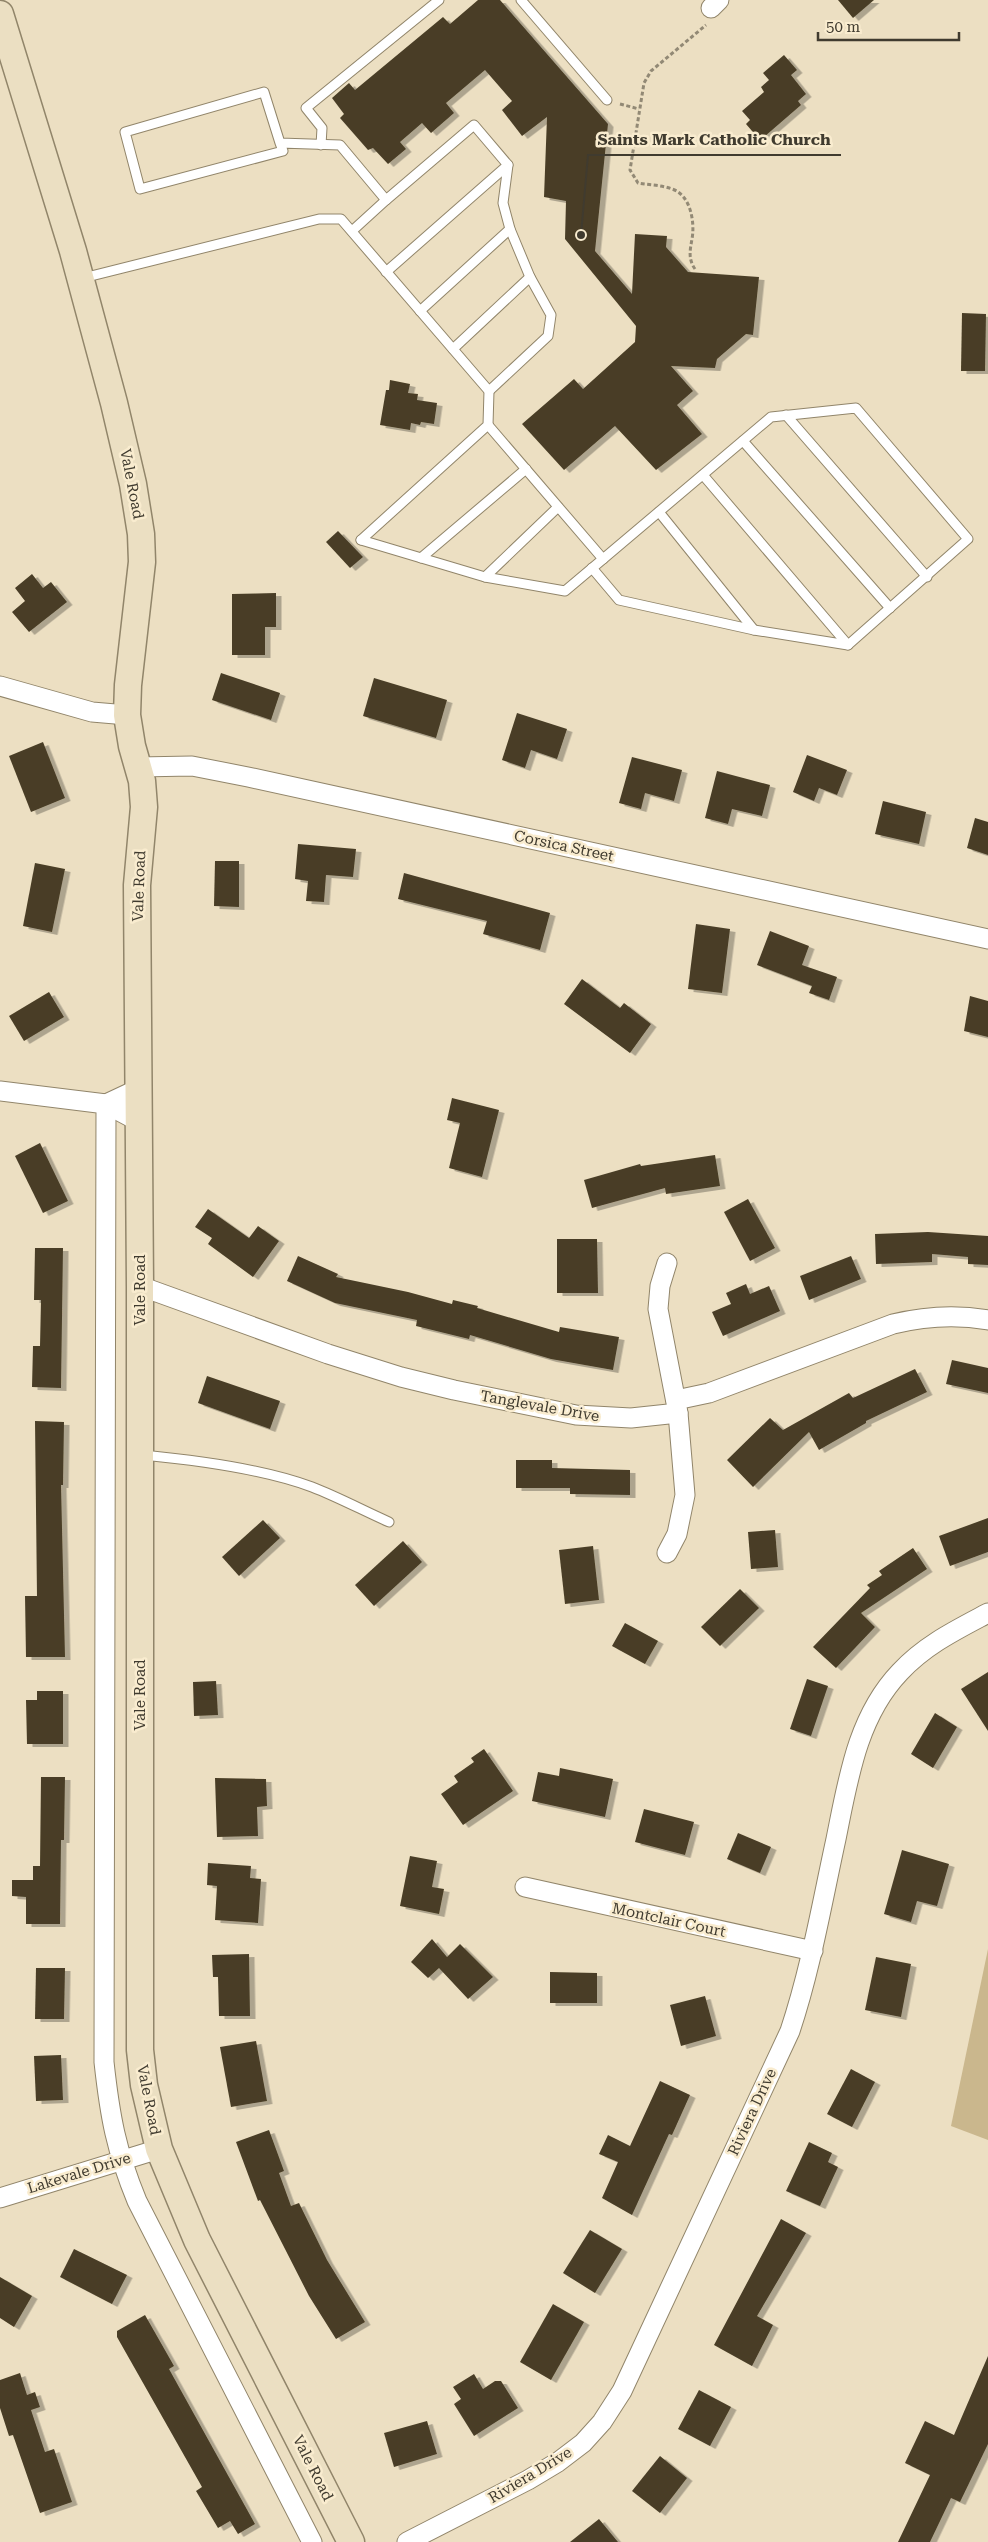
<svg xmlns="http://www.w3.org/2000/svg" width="988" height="2542" font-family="'Roboto Serif',serif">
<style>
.green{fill:#cab78d}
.building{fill:#493e26;filter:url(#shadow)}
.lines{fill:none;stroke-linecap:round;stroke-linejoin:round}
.service-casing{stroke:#91856a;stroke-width:11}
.minor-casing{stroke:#91856a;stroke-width:21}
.secondary-casing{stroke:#91856a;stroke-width:29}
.path{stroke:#928975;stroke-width:3;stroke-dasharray:4 2.5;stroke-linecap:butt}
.service{stroke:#fff;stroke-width:9}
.minor{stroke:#fff;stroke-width:19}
.secondary{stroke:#ebdfc2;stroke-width:26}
.labels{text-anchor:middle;stroke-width:5;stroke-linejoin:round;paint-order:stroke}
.street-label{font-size:15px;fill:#403b2f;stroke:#f9eccf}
.leader{fill:none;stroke:#403b2f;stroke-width:2}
.callout-dot{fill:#403b2f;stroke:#f9eccf;stroke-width:2}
.callout-label{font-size:16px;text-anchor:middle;font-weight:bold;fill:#403b2f;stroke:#f9eccf;stroke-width:5;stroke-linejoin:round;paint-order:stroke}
</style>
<defs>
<filter id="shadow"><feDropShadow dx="5.5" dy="3" stdDeviation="0" flood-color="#0004"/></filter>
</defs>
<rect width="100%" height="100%" fill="#ecdfc2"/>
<path class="green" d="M 988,1949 L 988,2140 L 951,2126 Z"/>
<g class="building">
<path d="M 478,0 L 500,0 L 608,124 L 595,251 L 632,294 L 635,234 L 667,236 L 666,247 L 688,272 L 759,277 L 753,335 L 746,334 L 717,359 L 715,368 L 671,366 L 693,391 L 677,405 L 702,434 L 656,470 L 615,426 L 564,470 L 522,424 L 574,379 L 583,389 L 635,342 L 636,326 L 565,239 L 566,201 L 544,197 L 547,117 L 522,136 L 502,110 L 512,101 L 485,70 L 446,103 L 454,113 L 431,133 L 422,123 L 400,142 L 406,149 L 388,164 L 373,148 L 368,150 L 340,118 L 344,114 L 332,98 L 349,83 L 355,90 L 443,17 L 450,24 Z"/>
<path d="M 838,0 L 874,0 L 853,18 Z"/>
<path d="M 784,55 L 797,70 L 791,75 L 806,94 L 798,101 L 801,105 L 764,137 L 762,134 L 758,138 L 746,124 L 750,120 L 742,111 L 764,92 L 761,87 L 769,80 L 763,73 Z"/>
<path d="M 962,313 L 986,314 L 985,371 L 961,371 Z"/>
<path d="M 390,380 L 410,384 L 408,393 L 418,394 L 417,400 L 437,403 L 434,424 L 421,422 L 420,425 L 411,423 L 410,430 L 380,425 L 386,390 L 389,390 Z"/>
<path d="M 338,531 L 363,557 L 350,568 L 326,542 Z"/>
<path d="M 32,574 L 43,588 L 51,582 L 67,602 L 29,632 L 12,612 L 25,601 L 15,588 Z"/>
<path d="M 276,593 L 276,627 L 265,627 L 265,655 L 232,655 L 232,594 Z"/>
<path d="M 221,673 L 280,693 L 271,720 L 212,700 Z"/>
<path d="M 374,678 L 447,700 L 436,738 L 363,716 Z"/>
<path d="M 517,713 L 567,729 L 557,759 L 531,750 L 525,768 L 502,760 Z"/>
<path d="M 43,742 L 65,798 L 31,812 L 9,756 Z"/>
<path d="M 807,755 L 847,770 L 837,795 L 819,788 L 814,801 L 793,792 Z"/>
<path d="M 632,757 L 682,770 L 674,801 L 645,793 L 641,809 L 619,803 Z"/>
<path d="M 717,771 L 770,785 L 762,816 L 732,809 L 728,824 L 705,818 Z"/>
<path d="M 883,801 L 926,812 L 919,844 L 875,834 Z"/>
<path d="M 975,818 L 988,822 L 988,855 L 967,848 Z"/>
<path d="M 298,844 L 356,849 L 353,877 L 326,875 L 324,902 L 306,901 L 308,881 L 295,879 Z"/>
<path d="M 215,861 L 239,861 L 239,907 L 214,906 Z"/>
<path d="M 35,863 L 65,869 L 52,932 L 23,926 Z"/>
<path d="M 404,873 L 550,913 L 540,950 L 483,934 L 487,921 L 398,899 Z"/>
<path d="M 696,924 L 730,929 L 722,993 L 688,989 Z"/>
<path d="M 770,931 L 809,946 L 802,965 L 837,977 L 829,1000 L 809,993 L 812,986 L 757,965 Z"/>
<path d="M 582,979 L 620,1008 L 624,1003 L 651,1024 L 630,1053 L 564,1004 Z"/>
<path d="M 49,992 L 64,1017 L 24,1041 L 9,1016 Z"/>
<path d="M 970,996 L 988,1001 L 988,1037 L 964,1031 Z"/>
<path d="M 452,1098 L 499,1110 L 482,1177 L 449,1168 L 460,1123 L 447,1120 Z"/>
<path d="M 40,1143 L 68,1201 L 43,1213 L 15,1156 Z"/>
<path d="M 715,1155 L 720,1186 L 666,1194 L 665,1188 L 592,1208 L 584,1180 L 640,1164 L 641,1166 Z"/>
<path d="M 748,1199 L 775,1248 L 750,1261 L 724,1212 Z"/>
<path d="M 208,1209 L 249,1238 L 258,1226 L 279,1241 L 253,1277 L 208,1244 L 212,1238 L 195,1227 Z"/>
<path d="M 928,1232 L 988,1236 L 988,1265 L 968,1264 L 968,1257 L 932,1254 L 932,1262 L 876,1264 L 875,1234 Z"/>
<path d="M 557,1239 L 597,1239 L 598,1293 L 557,1293 Z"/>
<path d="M 35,1248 L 63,1248 L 61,1388 L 32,1387 L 33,1346 L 40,1346 L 41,1300 L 34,1300 Z"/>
<path d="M 298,1256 L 338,1274 L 336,1277 L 408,1292 L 452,1304 L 453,1300 L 478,1306 L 477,1308 L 559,1332 L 560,1327 L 619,1337 L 613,1370 L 551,1359 L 470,1335 L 469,1339 L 416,1326 L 417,1320 L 335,1303 L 287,1281 Z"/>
<path d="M 851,1256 L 861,1279 L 809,1300 L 800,1276 Z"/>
<path d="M 746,1284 L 750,1294 L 769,1286 L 780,1311 L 723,1336 L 712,1312 L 731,1304 L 726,1293 Z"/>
<path d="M 952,1360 L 988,1368 L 988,1393 L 946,1384 Z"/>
<path d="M 915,1369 L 927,1392 L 866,1421 L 866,1423 L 819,1450 L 809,1432 L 753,1487 L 727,1460 L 770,1418 L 783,1430 L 849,1393 L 853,1398 Z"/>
<path d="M 207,1376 L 280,1401 L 270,1429 L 198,1403 Z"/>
<path d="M 35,1421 L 64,1422 L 63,1485 L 61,1485 L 65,1657 L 26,1657 L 25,1596 L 37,1596 Z"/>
<path d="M 516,1460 L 552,1460 L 552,1468 L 630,1470 L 630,1495 L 570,1494 L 570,1488 L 516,1488 Z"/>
<path d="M 988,1518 L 988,1552 L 950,1566 L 939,1536 Z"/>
<path d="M 263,1520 L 280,1538 L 239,1576 L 222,1557 Z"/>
<path d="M 775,1530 L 778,1567 L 751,1569 L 748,1532 Z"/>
<path d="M 403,1541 L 422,1562 L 374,1606 L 355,1585 Z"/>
<path d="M 593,1546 L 599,1600 L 565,1604 L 559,1550 Z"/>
<path d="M 913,1548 L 927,1569 L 861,1613 L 875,1627 L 836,1668 L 813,1647 L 870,1588 L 867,1585 L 882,1575 L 879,1571 Z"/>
<path d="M 740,1589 L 759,1608 L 720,1646 L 701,1627 Z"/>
<path d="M 625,1623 L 658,1641 L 645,1664 L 612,1646 Z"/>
<path d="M 988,1672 L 988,1731 L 961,1689 Z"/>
<path d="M 807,1679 L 828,1686 L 811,1736 L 790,1729 Z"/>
<path d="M 216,1681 L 218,1715 L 194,1716 L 193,1682 Z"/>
<path d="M 37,1691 L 63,1691 L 63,1744 L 27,1744 L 26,1700 L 37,1700 Z"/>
<path d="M 935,1713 L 957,1727 L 933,1768 L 911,1754 Z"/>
<path d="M 484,1749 L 513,1791 L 463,1825 L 441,1794 L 458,1782 L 454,1776 L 474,1762 L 471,1758 Z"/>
<path d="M 560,1768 L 613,1779 L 605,1817 L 532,1801 L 538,1772 L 559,1776 Z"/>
<path d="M 41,1777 L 65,1777 L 64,1840 L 61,1840 L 60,1924 L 26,1924 L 26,1897 L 12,1896 L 12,1880 L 33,1880 L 33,1866 L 40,1866 Z"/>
<path d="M 215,1778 L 266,1779 L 267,1806 L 257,1807 L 258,1836 L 217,1837 Z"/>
<path d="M 644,1809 L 694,1822 L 685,1855 L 635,1842 Z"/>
<path d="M 738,1833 L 771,1847 L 760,1873 L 727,1859 Z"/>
<path d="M 902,1850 L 949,1864 L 937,1906 L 917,1901 L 911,1922 L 884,1914 Z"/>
<path d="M 410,1856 L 437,1861 L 432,1887 L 444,1889 L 439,1914 L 400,1906 Z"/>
<path d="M 208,1863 L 251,1866 L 250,1878 L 261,1879 L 258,1923 L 215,1920 L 217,1886 L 207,1885 Z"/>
<path d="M 432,1939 L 447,1957 L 460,1944 L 493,1977 L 468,1999 L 439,1968 L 428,1978 L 411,1962 Z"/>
<path d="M 249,1954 L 250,2016 L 219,2016 L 218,1977 L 213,1977 L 212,1955 Z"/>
<path d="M 876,1957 L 911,1964 L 901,2017 L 865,2010 Z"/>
<path d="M 36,1968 L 65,1968 L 64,2019 L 35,2019 Z"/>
<path d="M 550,1972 L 597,1973 L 597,2003 L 550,2003 Z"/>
<path d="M 705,1996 L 716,2036 L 681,2046 L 670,2005 Z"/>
<path d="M 256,2041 L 267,2101 L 231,2107 L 220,2047 Z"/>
<path d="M 61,2055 L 63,2100 L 36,2101 L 34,2056 Z"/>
<path d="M 851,2069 L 875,2082 L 852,2127 L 827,2114 Z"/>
<path d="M 660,2081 L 690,2095 L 672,2135 L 669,2134 L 632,2215 L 602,2198 L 618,2162 L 599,2154 L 608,2135 L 630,2146 Z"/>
<path d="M 269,2130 L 284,2171 L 279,2173 L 291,2206 L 299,2203 L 327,2260 L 365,2322 L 336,2339 L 309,2296 L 260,2200 L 258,2201 L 236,2142 Z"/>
<path d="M 809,2142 L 832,2153 L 828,2162 L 838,2167 L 820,2206 L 786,2191 Z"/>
<path d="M 781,2219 L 806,2233 L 757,2316 L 773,2325 L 752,2366 L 714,2345 Z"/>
<path d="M 590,2230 L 622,2249 L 595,2293 L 563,2273 Z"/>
<path d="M 74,2249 L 127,2275 L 112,2304 L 60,2277 Z"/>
<path d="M 0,2277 L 32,2296 L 14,2327 L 0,2318 Z"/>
<path d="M 553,2304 L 584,2322 L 551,2380 L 520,2362 Z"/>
<path d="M 145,2315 L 174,2366 L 169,2369 L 255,2524 L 238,2534 L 230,2521 L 218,2528 L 196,2491 L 202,2487 L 117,2337 L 117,2331 Z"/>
<path d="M 988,2356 L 988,2444 L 960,2502 L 951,2498 L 930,2542 L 898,2542 L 930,2475 L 905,2463 L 925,2421 L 954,2435 Z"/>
<path d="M 20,2373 L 27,2395 L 35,2392 L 40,2407 L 31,2410 L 45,2452 L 54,2449 L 72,2502 L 40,2513 L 13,2435 L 9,2436 L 0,2408 L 0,2380 Z"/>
<path d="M 474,2374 L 483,2389 L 495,2381 L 501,2381 L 518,2408 L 474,2436 L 454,2404 L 461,2399 L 453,2387 Z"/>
<path d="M 699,2390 L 731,2407 L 710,2446 L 678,2429 Z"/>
<path d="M 427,2421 L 437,2454 L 394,2467 L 384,2433 Z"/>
<path d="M 660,2456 L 687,2478 L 660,2513 L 632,2491 Z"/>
<path d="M 599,2519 L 618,2542 L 570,2542 Z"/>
</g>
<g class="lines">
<defs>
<g id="service">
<path d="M 521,0 L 607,100"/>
<path d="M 280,143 L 283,151 L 140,189 L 125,132 L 264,92 L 280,143 L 340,145 L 386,200 L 474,125 L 508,165 L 503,203 L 510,229 L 530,277 L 551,315 L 548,336 L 489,391"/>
<path d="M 321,145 L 322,128 L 306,108 L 439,0"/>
<path d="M 352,231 L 386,200"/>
<path d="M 386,272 L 508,165"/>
<path d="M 83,278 L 319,219 L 341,219 L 489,391 L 488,425 L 361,540"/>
<path d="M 420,311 L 510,229"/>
<path d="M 453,349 L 530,277"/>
<path d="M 786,415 L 927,577"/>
<path d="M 488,425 L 603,559 L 771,417 L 856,408 L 968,539 L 848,645 L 754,630 L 619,600 L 592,568"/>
<path d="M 743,441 L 890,608"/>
<path d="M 703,475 L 848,645"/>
<path d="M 659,512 L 754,630"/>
<path d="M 361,540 L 485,577 L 565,591 L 603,559"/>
<path d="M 421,558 L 526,469"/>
<path d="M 485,577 L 558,507"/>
<path d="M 143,1455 C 195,1460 264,1469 312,1487 C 338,1497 364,1511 389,1522"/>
</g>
<g id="minor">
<path d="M 711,8 L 719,0"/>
<path d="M 0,686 L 92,712 L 127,715"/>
<path d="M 138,767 L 192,766 L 248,777 L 988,939"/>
<path d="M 138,1089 L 106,1104 L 138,1121"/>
<path d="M 0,1091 L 106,1104 L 104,2062 C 110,2117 116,2150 137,2201 L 312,2542"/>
<path d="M 140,1286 L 328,1354 L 401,1377 L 454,1390 L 576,1415 L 631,1418 L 678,1413"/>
<path d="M 676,1400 L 709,1393 L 893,1324 C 926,1316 955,1314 988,1320"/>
<path d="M 667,1553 L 677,1534 L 685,1495 L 678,1413 L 658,1309 L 660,1286 L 667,1263"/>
<path d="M 525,1887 L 813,1951"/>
<path d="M 0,2198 L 159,2149"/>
<path d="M 407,2542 L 528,2480 L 558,2462 L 583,2443 L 602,2422 L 622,2391 L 790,2031 C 811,1968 822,1903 836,1839 C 848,1780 857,1717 900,1672 C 925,1645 956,1630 988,1613"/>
</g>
<path id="secondary" d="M 0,14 L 73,251 L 114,403 L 133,484 L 141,534 L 142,562 L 128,685 L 127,715 L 132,746 L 142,781 L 144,807 L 137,885 L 140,1286 L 140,2050 L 144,2085 L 159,2149 L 197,2240 L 351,2542"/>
</defs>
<use href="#service" class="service-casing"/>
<use href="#minor" class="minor-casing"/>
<use href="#secondary" class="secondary-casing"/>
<g class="path">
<path d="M 620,104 L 639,109"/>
<path d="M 695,269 C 688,259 690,250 692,239 C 695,223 691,195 672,189 C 662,185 649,185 638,183 L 630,170 L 644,83 L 651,71 L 706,25"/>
</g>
<use href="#service" class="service"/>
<use href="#minor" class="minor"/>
<use href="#secondary" class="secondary"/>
</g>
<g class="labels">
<g class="street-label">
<text transform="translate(132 484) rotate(79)" y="5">Vale Road</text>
<text transform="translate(564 846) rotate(12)" y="5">Corsica Street</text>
<text transform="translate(139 886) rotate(-88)" y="5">Vale Road</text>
<text transform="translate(140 1290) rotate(-90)" y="5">Vale Road</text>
<text transform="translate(540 1406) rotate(10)" y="5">Tanglevale Drive</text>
<text transform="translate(140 1695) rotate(-90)" y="5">Vale Road</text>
<text transform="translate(669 1920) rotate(12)" y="5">Montclair Court</text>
<text transform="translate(149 2100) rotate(79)" y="5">Vale Road</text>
<text transform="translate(752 2112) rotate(-65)" y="5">Riviera Drive</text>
<text transform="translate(79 2173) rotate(-17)" y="5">Lakevale Drive</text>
<text transform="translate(313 2468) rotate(63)" y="5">Vale Road</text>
<text transform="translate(530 2475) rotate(-31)" y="5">Riviera Drive</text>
</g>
</g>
<path class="leader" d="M581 235L588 155H841"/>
<circle class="callout-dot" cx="581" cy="235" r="5"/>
<g class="callout-label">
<text x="714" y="145">Saints Mark Catholic Church</text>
</g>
<path d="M818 32v8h141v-8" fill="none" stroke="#403b2f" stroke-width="2.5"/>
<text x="826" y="32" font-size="15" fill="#403b2f" stroke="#f9eccf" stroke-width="4" paint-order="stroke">50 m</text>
</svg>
